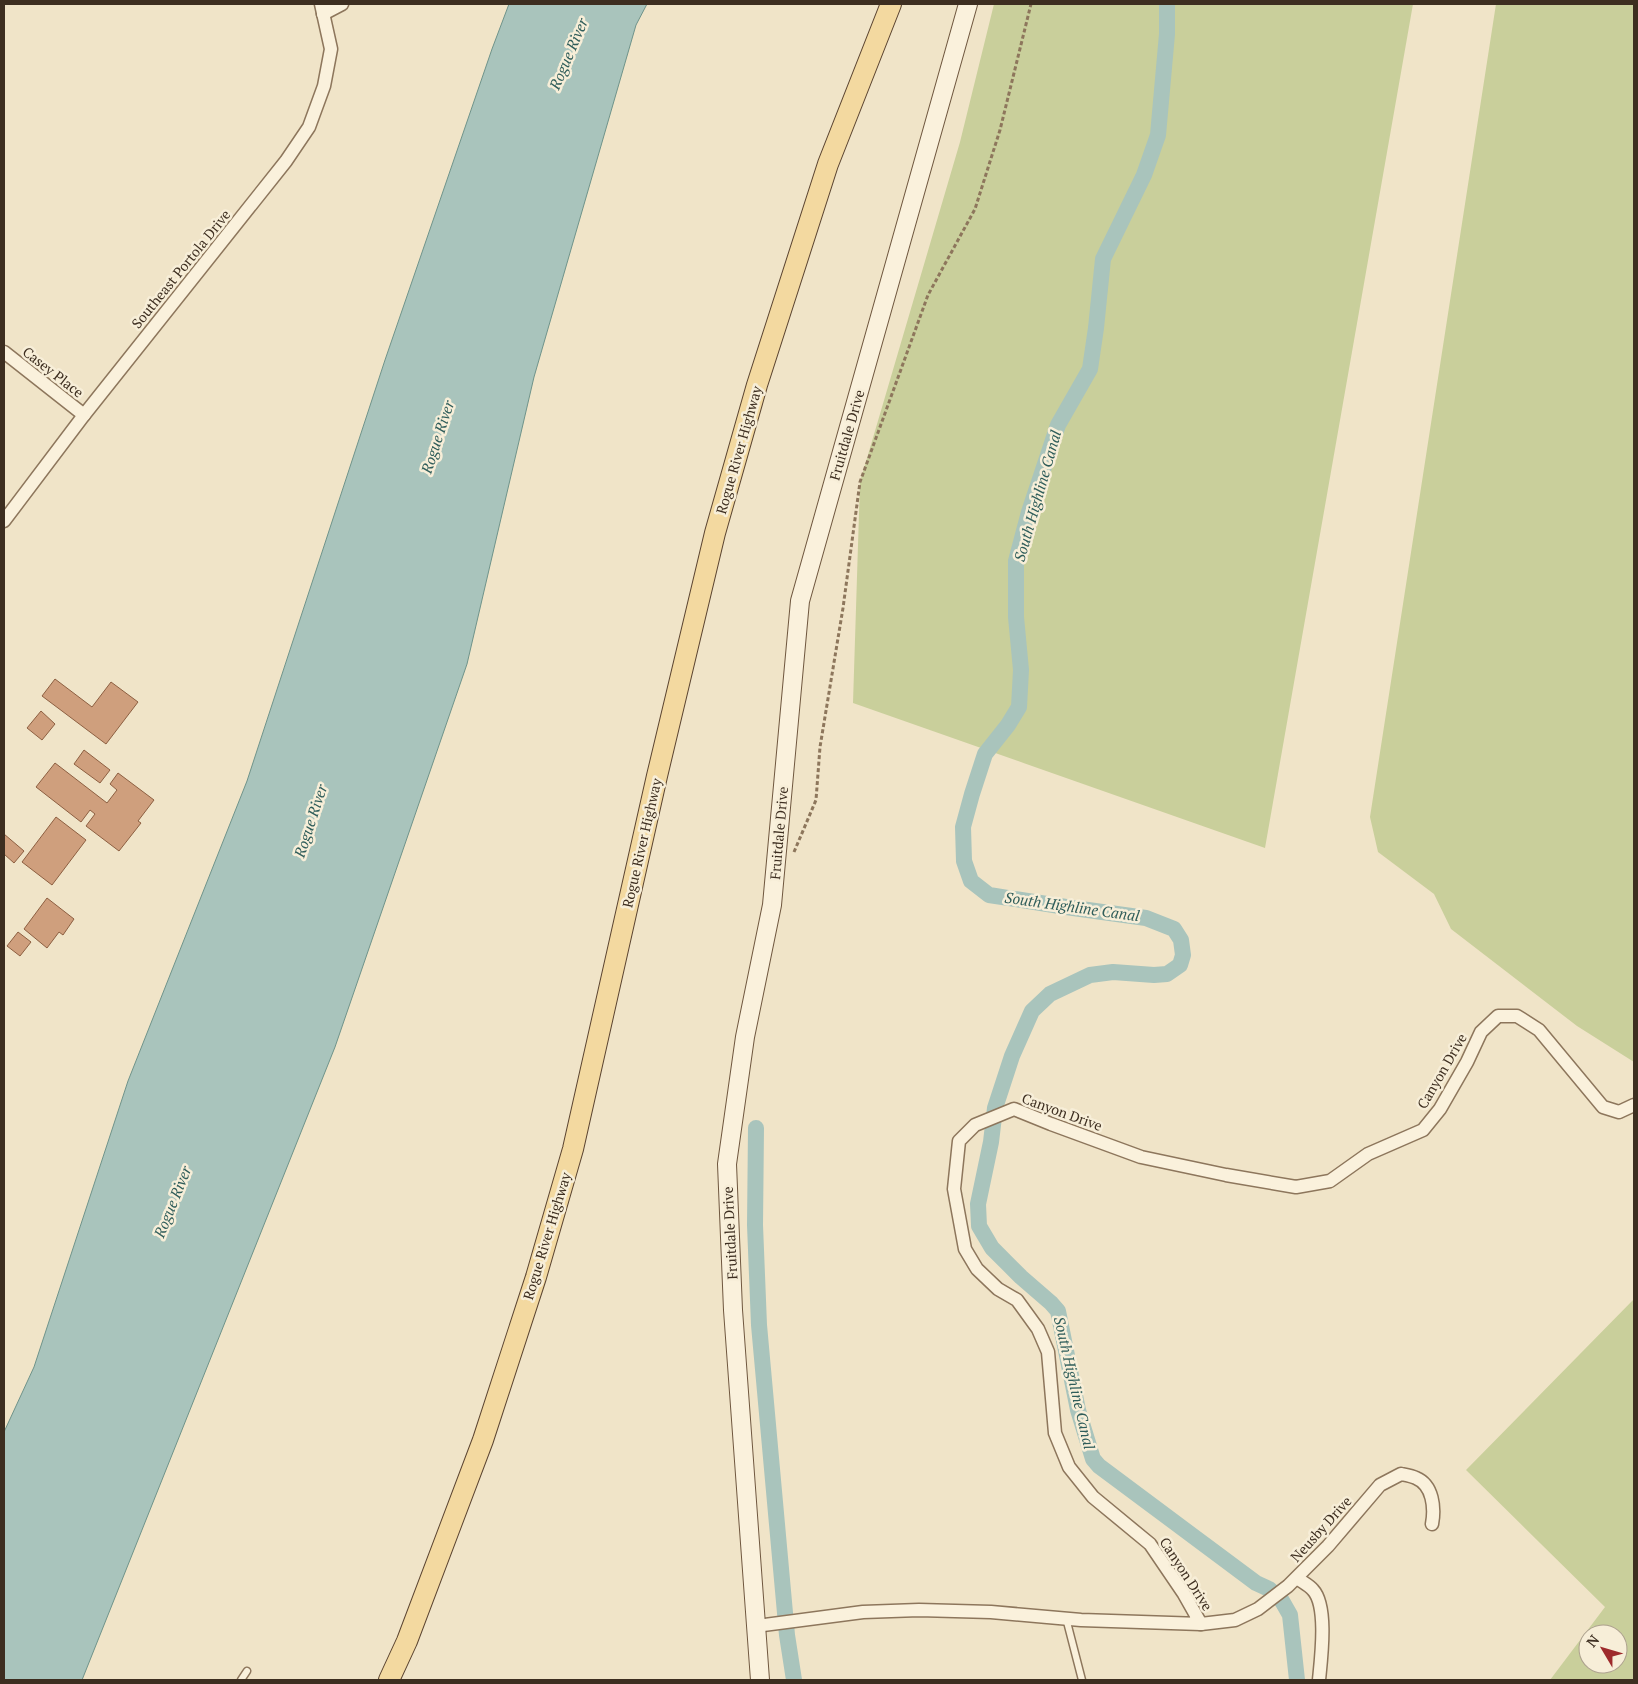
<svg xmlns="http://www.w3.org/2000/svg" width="1638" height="1684" font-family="'PT Serif',serif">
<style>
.green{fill:#c9cf9b;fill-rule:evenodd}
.water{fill:#a9c4bc;stroke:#6f938a}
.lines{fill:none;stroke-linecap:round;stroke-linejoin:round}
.canal{stroke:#a9c4bc;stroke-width:16}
.building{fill:#cf9f7d;stroke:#8d5f41}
.lane-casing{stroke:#8d765c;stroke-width:9}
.street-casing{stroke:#8d765c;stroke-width:15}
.secondary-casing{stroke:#6f573f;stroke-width:20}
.primary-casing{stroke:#5b4430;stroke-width:22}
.path{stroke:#8d765c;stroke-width:3;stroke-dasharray:4 2.5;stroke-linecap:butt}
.lane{stroke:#faf1dc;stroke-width:6}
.street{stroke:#faf1dc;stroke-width:12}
.secondary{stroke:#faf1dc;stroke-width:18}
.primary{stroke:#f3d9a0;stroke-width:20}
.labels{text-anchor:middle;stroke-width:5;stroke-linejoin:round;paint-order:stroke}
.street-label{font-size:14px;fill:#3d2e20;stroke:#f7eed8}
.water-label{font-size:15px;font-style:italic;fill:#2f5d5a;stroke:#f7eed8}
</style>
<rect width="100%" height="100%" fill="#f0e4c8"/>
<g class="green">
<path d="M 994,4 L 1413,4 L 1265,848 L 853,703 L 860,482 L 960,142 Z"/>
<path d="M 1496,4 L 1634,4 L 1634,1062 L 1577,1026 L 1451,929 L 1434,894 L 1378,852 L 1370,817 Z"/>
<path d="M 1634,1299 L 1634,1680 L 1550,1680 L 1605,1607 L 1466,1470 ZM 1588,1634 L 1618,1634 L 1618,1664 L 1588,1664 Z"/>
</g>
<path class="water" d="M 509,4 L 647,4 L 636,25 L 534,377 L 467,664 L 335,1047 L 82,1680 L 4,1680 L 4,1432 L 34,1367 L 128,1081 L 247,781 L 385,360 L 492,49 Z"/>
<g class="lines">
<g class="canal">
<path d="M 1167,4 L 1167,34 L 1158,135 L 1144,175 L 1103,259 L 1096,328 L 1090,369 L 1058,425 L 1029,512 L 1016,561 L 1016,617 L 1021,670 L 1019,707 L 1008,725 L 985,754 L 972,794 L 963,827 L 964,861 L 971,881 L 989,895 L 1066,907 L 1146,918 L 1174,929 L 1181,940 L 1183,955 L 1180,965 L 1167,974 L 1154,975 L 1113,972 L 1090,975 L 1050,994 L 1032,1011 L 1012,1056 L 995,1108 L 991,1142 L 978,1204 L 979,1226 L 992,1248 L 1021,1277 L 1051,1303 L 1058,1311 L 1078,1410 L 1093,1459 L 1099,1466 L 1256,1583 L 1269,1589 L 1282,1601 L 1290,1615 L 1297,1680"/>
<path d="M 756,1128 L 755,1225 L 759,1325 L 787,1635 L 794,1680"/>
</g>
</g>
<g class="building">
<path d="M 55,679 L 92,707 L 111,682 L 138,702 L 106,744 L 42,696 Z"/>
<path d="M 41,711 L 55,724 L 42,740 L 27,728 Z"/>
<path d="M 84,750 L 110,770 L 100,783 L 74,764 Z"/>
<path d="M 55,763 L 107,803 L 117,790 L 110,784 L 118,773 L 154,800 L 138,821 L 141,823 L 119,851 L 86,826 L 95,814 L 90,810 L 81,822 L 36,787 Z"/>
<path d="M 56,817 L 86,840 L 52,885 L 22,862 Z"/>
<path d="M 4,834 L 24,851 L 14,863 L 4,854 Z"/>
<path d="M 47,898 L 74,919 L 63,935 L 59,932 L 47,948 L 24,929 Z"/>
<path d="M 18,932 L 31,942 L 20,956 L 7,946 Z"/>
</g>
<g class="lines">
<defs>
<g id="lane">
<path d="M 1066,1618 L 1082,1680"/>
<path d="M 241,1680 L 247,1671"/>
</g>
<g id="street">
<path d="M 323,14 L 342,4"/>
<path d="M 4,352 L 84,415"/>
<path d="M 4,521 L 84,415 L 286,161 L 309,127 L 324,86 L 331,49 L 321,4"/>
<path d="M 1297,1578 C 1302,1582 1309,1585 1313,1590 C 1328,1606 1321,1659 1319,1680"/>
<path d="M 1201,1624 L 1235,1620 L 1258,1609 L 1288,1586 L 1328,1546 L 1380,1485 L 1401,1474 C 1406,1475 1412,1476 1416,1478 C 1433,1485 1435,1508 1432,1524"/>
<path d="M 756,1626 L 863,1612 L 919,1610 L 991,1612 L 1081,1620 L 1201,1624 L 1184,1594 L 1150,1544 L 1093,1497 L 1069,1467 L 1055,1433 L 1048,1352 L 1038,1329 L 1017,1300 L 998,1289 L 977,1269 L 965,1249 L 954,1189 L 959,1141 L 975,1125 L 1014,1109 L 1051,1124 L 1141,1157 L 1226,1175 L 1296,1187 L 1330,1181 L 1368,1154 L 1423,1130 L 1440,1109 L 1467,1062 L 1481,1032 L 1498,1016 L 1517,1016 L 1539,1030 L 1603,1107 L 1619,1112 L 1634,1105"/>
</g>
<path id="secondary" d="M 760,1680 L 733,1310 L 727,1164 L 745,1037 L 772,905 L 800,601 L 968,4"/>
<path id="primary" d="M 389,1680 L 407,1641 L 483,1440 L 536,1277 L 573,1149 L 657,776 L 715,533 L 757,385 L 828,164 L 891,4"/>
</defs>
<use href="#lane" class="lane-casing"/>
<use href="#street" class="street-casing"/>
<use href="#secondary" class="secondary-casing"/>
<use href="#primary" class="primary-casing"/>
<path class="path" d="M 794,852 L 816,800 L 820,747 L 843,608 L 860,482 L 928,295 L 975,209 L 1000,130 L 1031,4"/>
<use href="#lane" class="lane"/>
<use href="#street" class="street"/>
<use href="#secondary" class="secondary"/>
<use href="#primary" class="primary"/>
</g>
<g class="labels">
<g class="street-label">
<text transform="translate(181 269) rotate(-51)" y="5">Southeast Portola Drive</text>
<text transform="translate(53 372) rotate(38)" y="5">Casey Place</text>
<text transform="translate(847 435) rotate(-74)" y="5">Fruitdale Drive</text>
<text transform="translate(739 450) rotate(-74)" y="5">Rogue River Highway</text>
<text transform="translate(779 833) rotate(-85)" y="5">Fruitdale Drive</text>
<text transform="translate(642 843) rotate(-77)" y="5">Rogue River Highway</text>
<text transform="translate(1442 1071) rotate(-60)" y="5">Canyon Drive</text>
<text transform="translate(1062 1112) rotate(20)" y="5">Canyon Drive</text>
<text transform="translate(730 1233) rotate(-93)" y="5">Fruitdale Drive</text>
<text transform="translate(547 1236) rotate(-73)" y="5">Rogue River Highway</text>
<text transform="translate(1321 1529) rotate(-48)" y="5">Neusby Drive</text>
<text transform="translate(1186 1574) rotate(57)" y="5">Canyon Drive</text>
</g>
<g class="water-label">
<text transform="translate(569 54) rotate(-67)" y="5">Rogue River</text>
<text transform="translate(438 437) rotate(-72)" y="5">Rogue River</text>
<text transform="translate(1038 496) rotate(-74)" y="5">South Highline Canal</text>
<text transform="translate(311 821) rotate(-72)" y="5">Rogue River</text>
<text transform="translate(1072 907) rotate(8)" y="5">South Highline Canal</text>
<text transform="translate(173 1202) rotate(-68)" y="5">Rogue River</text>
<text transform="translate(1074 1383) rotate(77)" y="5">South Highline Canal</text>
</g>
</g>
<rect width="1638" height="1684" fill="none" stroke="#3d2e20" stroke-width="10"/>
<g transform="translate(1603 1649) rotate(308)"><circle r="24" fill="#f7eed8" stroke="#ada18e"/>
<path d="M0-4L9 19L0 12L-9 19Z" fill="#9e2a2b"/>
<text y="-8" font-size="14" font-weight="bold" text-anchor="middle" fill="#3d2e20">N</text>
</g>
</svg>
